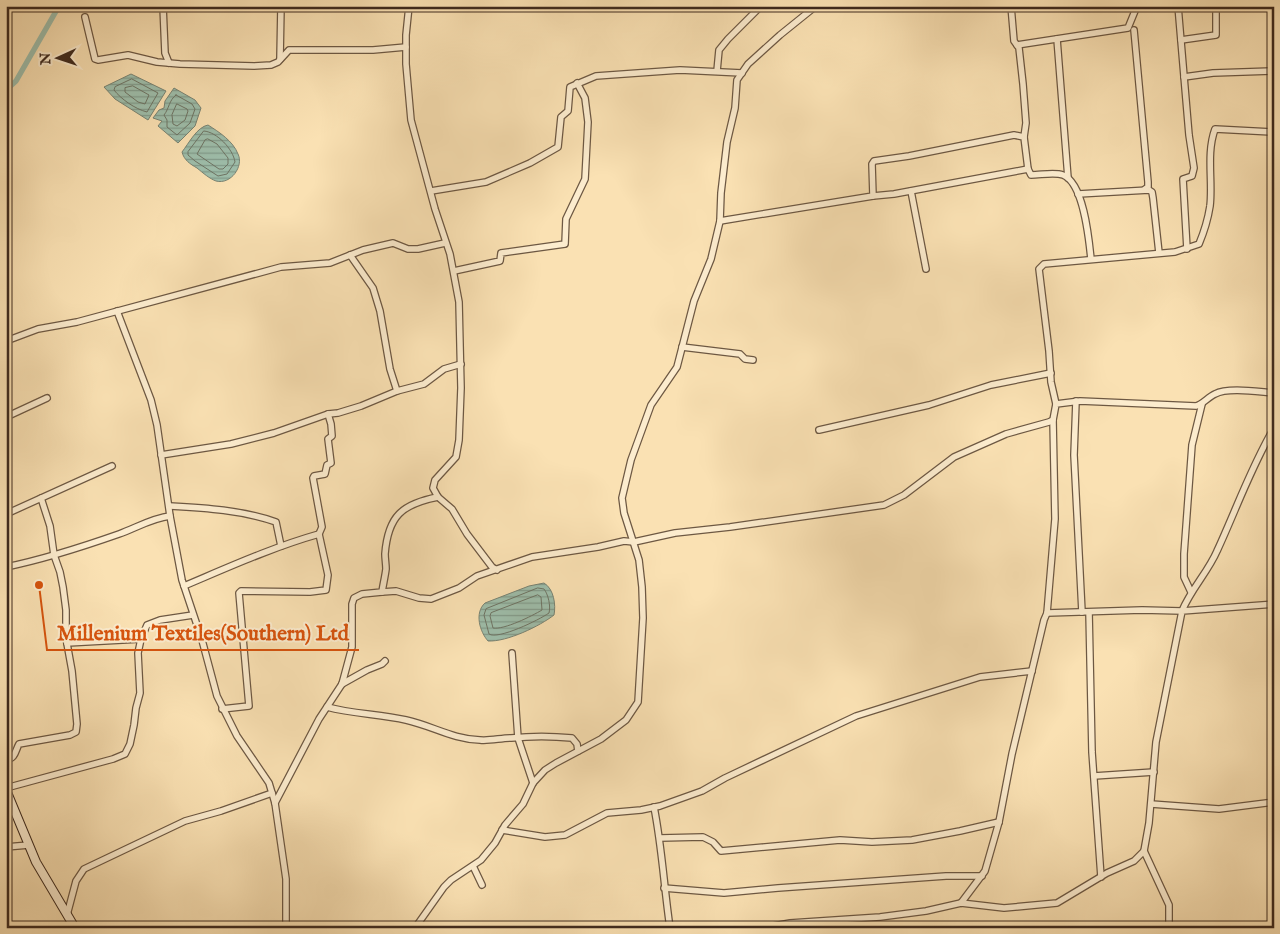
<svg xmlns="http://www.w3.org/2000/svg" width="1280" height="934" font-family="'IM FELL English',serif">
<style>
.water{fill:url(#water-rules);stroke:#788373}
.lines{fill:none;stroke-linecap:round;stroke-linejoin:round}
.shore{stroke:#6e7464;stroke-width:1}
.canal{stroke:#9ebeab;stroke-width:5.5}
.minor-casing{stroke:#6d5843;stroke-width:8}
.secondary-casing{stroke:#3e2a1e;stroke-width:10}
.minor{stroke:#fcecce;stroke-width:5.5}
.secondary{stroke:#fcecce;stroke-width:8}
.leader{fill:none;stroke:#d7540e;stroke-width:2}
.callout-dot{fill:#d7540e;stroke:#fcecce;stroke-width:2}
.callout-label{font-size:21px;text-anchor:middle;font-weight:bold;fill:#d7540e;stroke:#fcecce;stroke-width:4;stroke-linejoin:round;paint-order:stroke}
</style>
<defs>
<pattern id="water-rules" width="6" height="5" patternUnits="userSpaceOnUse" patternTransform="scale(1.25)"><rect width="6" height="5" fill="#9ebeab"/><path d="M0 2.5h6" fill="none" stroke="#829b8b"/></pattern>
</defs>
<rect width="100%" height="100%" fill="#fae1b3"/>
<filter id="stains"><feTurbulence type="fractalNoise" baseFrequency=".004" numOctaves="4"/><feColorMatrix values="0 0 0 0 .2 0 0 0 0 .09 0 0 0 0 .02 0 0 0 .5 -.17"/></filter>
<radialGradient id="worn" r=".72"><stop offset=".6" stop-color="#630" stop-opacity="0"/><stop offset="1" stop-color="#630" stop-opacity=".3"/></radialGradient>
<g class="water">
<path d="M 131,74 L 166,91 L 148,120 L 115,99 L 104,87 Z"/>
<path d="M 174,88 L 195,100 L 201,108 L 195,126 L 178,143 L 158,126 L 162,121 L 153,118 L 159,110 L 164,108 L 165,101 Z"/>
<path d="M 208,125 C 219,132 233,141 238,154 C 244,166 231,185 216,181 C 210,179 203,173 197,168 C 190,164 184,160 182,152 C 189,143 197,127 208,125 Z"/>
<path d="M 544,583 C 554,589 556,605 554,615 C 540,626 507,642 488,641 C 480,632 474,613 485,603 L 529,586 Z"/>
</g>
<g class="lines">
<g class="shore">
<path d="M 132,79 L 158,93 L 147,112 C 135,109 121,99 114,90 L 115,87 Z"/>
<path d="M 133,86 L 149,95 L 145,104 L 138,102 L 125,92 L 125,88 Z"/>
<path d="M 176,95 L 192,104 L 195,109 L 190,123 L 177,135 L 167,127 L 167,120 L 164,115 C 169,109 169,100 176,95 Z"/>
<path d="M 177,104 L 187,109 L 188,111 L 185,120 L 177,126 L 173,124 L 172,115 Z"/>
<path d="M 204,131 C 217,132 233,149 235,162 L 227,174 L 218,176 L 195,161 L 188,155 L 188,152 Z"/>
<path d="M 208,139 L 217,144 L 228,158 L 228,164 L 223,169 L 219,169 L 197,154 L 205,140 Z"/>
<path d="M 538,588 L 544,589 C 548,594 551,606 549,613 C 539,620 498,640 489,634 L 484,615 L 486,609 Z"/>
<path d="M 538,595 L 541,597 L 542,610 C 532,616 504,630 493,628 L 490,616 L 491,613 Z"/>
</g>
<path class="canal" d="M 6,90 L 16,81 L 59,6"/>
<defs>
<g id="minor">
<path d="M 163,6 L 165,53 L 169,63"/>
<path d="M 409,6 L 406,35 L 406,64 L 411,120 L 435,209 L 450,254 L 459,302 L 461,388 L 459,440 L 456,457 L 435,480 L 433,488 L 438,497 L 452,509 L 467,534 L 492,567 L 497,570"/>
<path d="M 1011,6 L 1014,41 L 1019,48 L 1023,84 L 1026,123 L 1024,137"/>
<path d="M 1178,6 L 1189,135 L 1194,168 L 1192,176 L 1183,179 L 1187,249"/>
<path d="M 85,17 L 95,59 L 98,60 L 128,55 L 157,62 L 180,64 L 254,66 L 271,65 L 278,62 L 289,50 L 373,50 L 406,47"/>
<path d="M 1134,30 L 1148,182 L 1148,187 L 1145,189"/>
<path d="M 1057,39 L 1068,178"/>
<path d="M 1181,40 L 1216,35 L 1216,6"/>
<path d="M 1017,45 L 1128,28 L 1137,6"/>
<path d="M 280,59 L 281,6"/>
<path d="M 717,71 L 719,50 L 728,39 L 761,6"/>
<path d="M 1184,77 L 1213,73 L 1274,71"/>
<path d="M 431,191 L 486,182 L 530,163 L 558,147 L 561,117 L 568,111 L 570,87 L 596,76 L 680,70 L 742,73"/>
<path d="M 911,191 L 926,269"/>
<path d="M 1078,194 L 1149,190 L 1152,192 L 1153,198 L 1159,253"/>
<path d="M 873,196 L 894,194 L 1028,169"/>
<path d="M 720,221 L 873,196 L 872,164 L 874,161 L 909,156 L 1014,135 L 1024,137 L 1028,169 L 1031,175 C 1041,175 1054,172 1063,175 C 1084,183 1089,240 1091,259"/>
<path d="M 350,255 L 373,288 L 380,311 L 390,369 L 397,391"/>
<path d="M 454,271 L 500,261 L 501,253 L 565,244 L 566,219 L 585,179 L 588,122 L 585,98 L 577,83"/>
<path d="M 117,311 L 151,400 L 157,425 L 170,516 L 182,580 L 202,640 L 217,696 L 237,736 L 269,783 L 275,803 L 286,879 L 286,928"/>
<path d="M 6,341 L 38,329 L 77,322 L 281,267 L 330,263 L 363,250 L 393,243 L 408,249 L 418,249 L 445,243"/>
<path d="M 682,347 L 740,354 L 745,359 L 753,360"/>
<path d="M 1076,401 L 1074,455 L 1082,612"/>
<path d="M 1056,404 L 1051,382 L 1049,351 L 1039,269 L 1044,264 L 1175,252 L 1199,244 C 1204,232 1208,219 1210,206 C 1213,181 1206,154 1215,129 L 1274,132"/>
<path d="M 6,417 L 47,398"/>
<path d="M 819,430 L 929,405 L 991,385 L 1051,373"/>
<path d="M 161,455 L 231,444 L 274,433 L 328,414 L 338,413 L 361,406 L 397,391 L 424,384 L 444,369 L 461,364"/>
<path d="M 169,506 C 205,508 242,510 276,522 L 281,546"/>
<path d="M 6,514 L 112,466"/>
<path d="M 6,567 C 45,559 82,547 119,534 C 136,528 152,518 170,516"/>
<path d="M 184,586 C 229,567 273,547 319,534 L 322,527 L 313,478 L 314,476 L 325,474 L 327,465 L 331,463 L 328,439 L 332,436 L 331,424 L 328,414"/>
<path d="M 382,592 L 396,591 L 419,598 L 431,599 L 459,588 L 477,576 L 532,557 L 598,547 L 624,541 L 634,542 L 675,533 L 730,527 L 884,505 L 904,495 L 954,457 L 1006,434 L 1049,422 L 1053,420 L 1056,404 L 1080,401 L 1196,406 C 1203,404 1208,397 1215,394 C 1228,387 1259,392 1274,393"/>
<path d="M 1191,592 L 1184,577 L 1184,554 L 1192,445 L 1202,404"/>
<path d="M 1089,612 L 1092,752 L 1101,877"/>
<path d="M 1047,613 L 1142,610 L 1182,611 C 1191,589 1208,572 1217,551 C 1236,510 1251,467 1274,428"/>
<path d="M 67,643 L 141,639"/>
<path d="M 512,653 L 518,738 L 533,783"/>
<path d="M 342,684 L 367,670 L 382,664 L 385,661"/>
<path d="M 327,707 C 353,714 380,714 406,720 C 433,726 452,739 480,740 C 490,741 501,738 511,738 C 531,736 552,736 572,738 L 577,744 L 578,751"/>
<path d="M 222,709 L 249,706 L 239,593 L 241,591 L 310,592 L 326,590 L 328,575 L 319,534"/>
<path d="M 6,760 C 16,758 15,751 19,744 L 70,735 L 76,732 L 77,724 L 72,671 L 66,638 L 66,610 L 63,587 L 60,572 L 54,555 L 50,526 L 41,498"/>
<path d="M 1094,776 L 1154,772"/>
<path d="M 6,788 L 113,759 L 125,754 L 130,744 L 134,725 L 136,708 L 140,693 L 138,653 L 141,639 L 147,625 L 160,620 L 193,615"/>
<path d="M 275,803 L 319,719 L 342,684 L 352,647 L 352,604 L 354,598 L 362,594 L 382,592 C 383,585 385,577 386,569 C 386,564 385,559 385,554 C 388,516 402,504 438,497"/>
<path d="M 1151,804 L 1219,809 L 1274,802"/>
<path d="M 654,807 C 662,847 664,887 670,928"/>
<path d="M 502,830 L 545,837 L 565,835 L 607,813 L 641,810 L 660,806 L 702,791 L 725,778 L 856,716 L 980,677 L 1032,671"/>
<path d="M 660,838 L 703,837 L 713,842 L 721,851 L 840,840 L 872,842 L 912,840 L 960,831 L 999,822"/>
<path d="M 6,847 L 29,845"/>
<path d="M 473,866 L 482,885"/>
<path d="M 664,888 L 724,893 L 778,888 L 946,876 L 982,876"/>
<path d="M 961,903 L 985,871 L 999,822 L 1012,754 L 1044,620 L 1047,613 L 1055,519 L 1053,420"/>
<path d="M 67,915 L 76,881 L 84,869 L 185,821 L 221,811 L 272,793"/>
<path d="M 415,928 L 444,887 L 451,880 L 481,860 L 495,843 L 505,825 L 523,804 L 533,783 L 545,770 L 556,763 L 601,739 L 626,720 L 638,702 L 643,618 L 642,587 L 639,560 L 624,513 L 622,498 L 631,460 L 651,405 L 677,367 L 694,301 L 711,259 L 720,221 L 721,193 L 727,142 L 735,108 L 737,80 L 748,64 L 780,35 L 816,6"/>
<path d="M 762,928 L 790,923 L 880,917 L 926,911 L 961,903 L 1004,908 L 1057,903 L 1107,873 L 1134,861 L 1144,851"/>
<path d="M 1169,928 L 1169,905 L 1144,851 L 1149,823 L 1156,742 L 1182,611 L 1274,604"/>
</g>
<path id="secondary" d="M 6,790 L 36,862 L 75,928"/>
</defs>
<use href="#minor" class="minor-casing"/>
<use href="#secondary" class="secondary-casing"/>
<use href="#minor" class="minor"/>
<use href="#secondary" class="secondary"/>
</g>
<path class="leader" d="M39 585L47 650H359"/>
<circle class="callout-dot" cx="39" cy="585" r="5"/>
<g class="callout-label">
<text x="203" y="640">Millenium Textiles(Southern) Ltd</text>
</g>
<rect width="1280" height="934" fill="none" stroke="#fae1b3" stroke-width="25"/>
<rect x="8" y="8" width="1265" height="919" fill="none" stroke="#3e2a1e" stroke-width="2.5"/>
<rect x="12" y="12" width="1255" height="909" fill="none" stroke="#3e2a1e"/>
<g transform="translate(58 58) rotate(267)" stroke="#fcecce" stroke-width="4" paint-order="stroke">
<path d="M0-4L9 19L0 12L-9 19Z" fill="#3e2a1e"/>
<text y="-8" font-size="14" font-weight="bold" text-anchor="middle" fill="#3e2a1e">N</text>
</g>
<rect width="100%" height="100%" filter="url(#stains)"/>
<rect width="100%" height="100%" fill="url(#worn)"/>
</svg>
